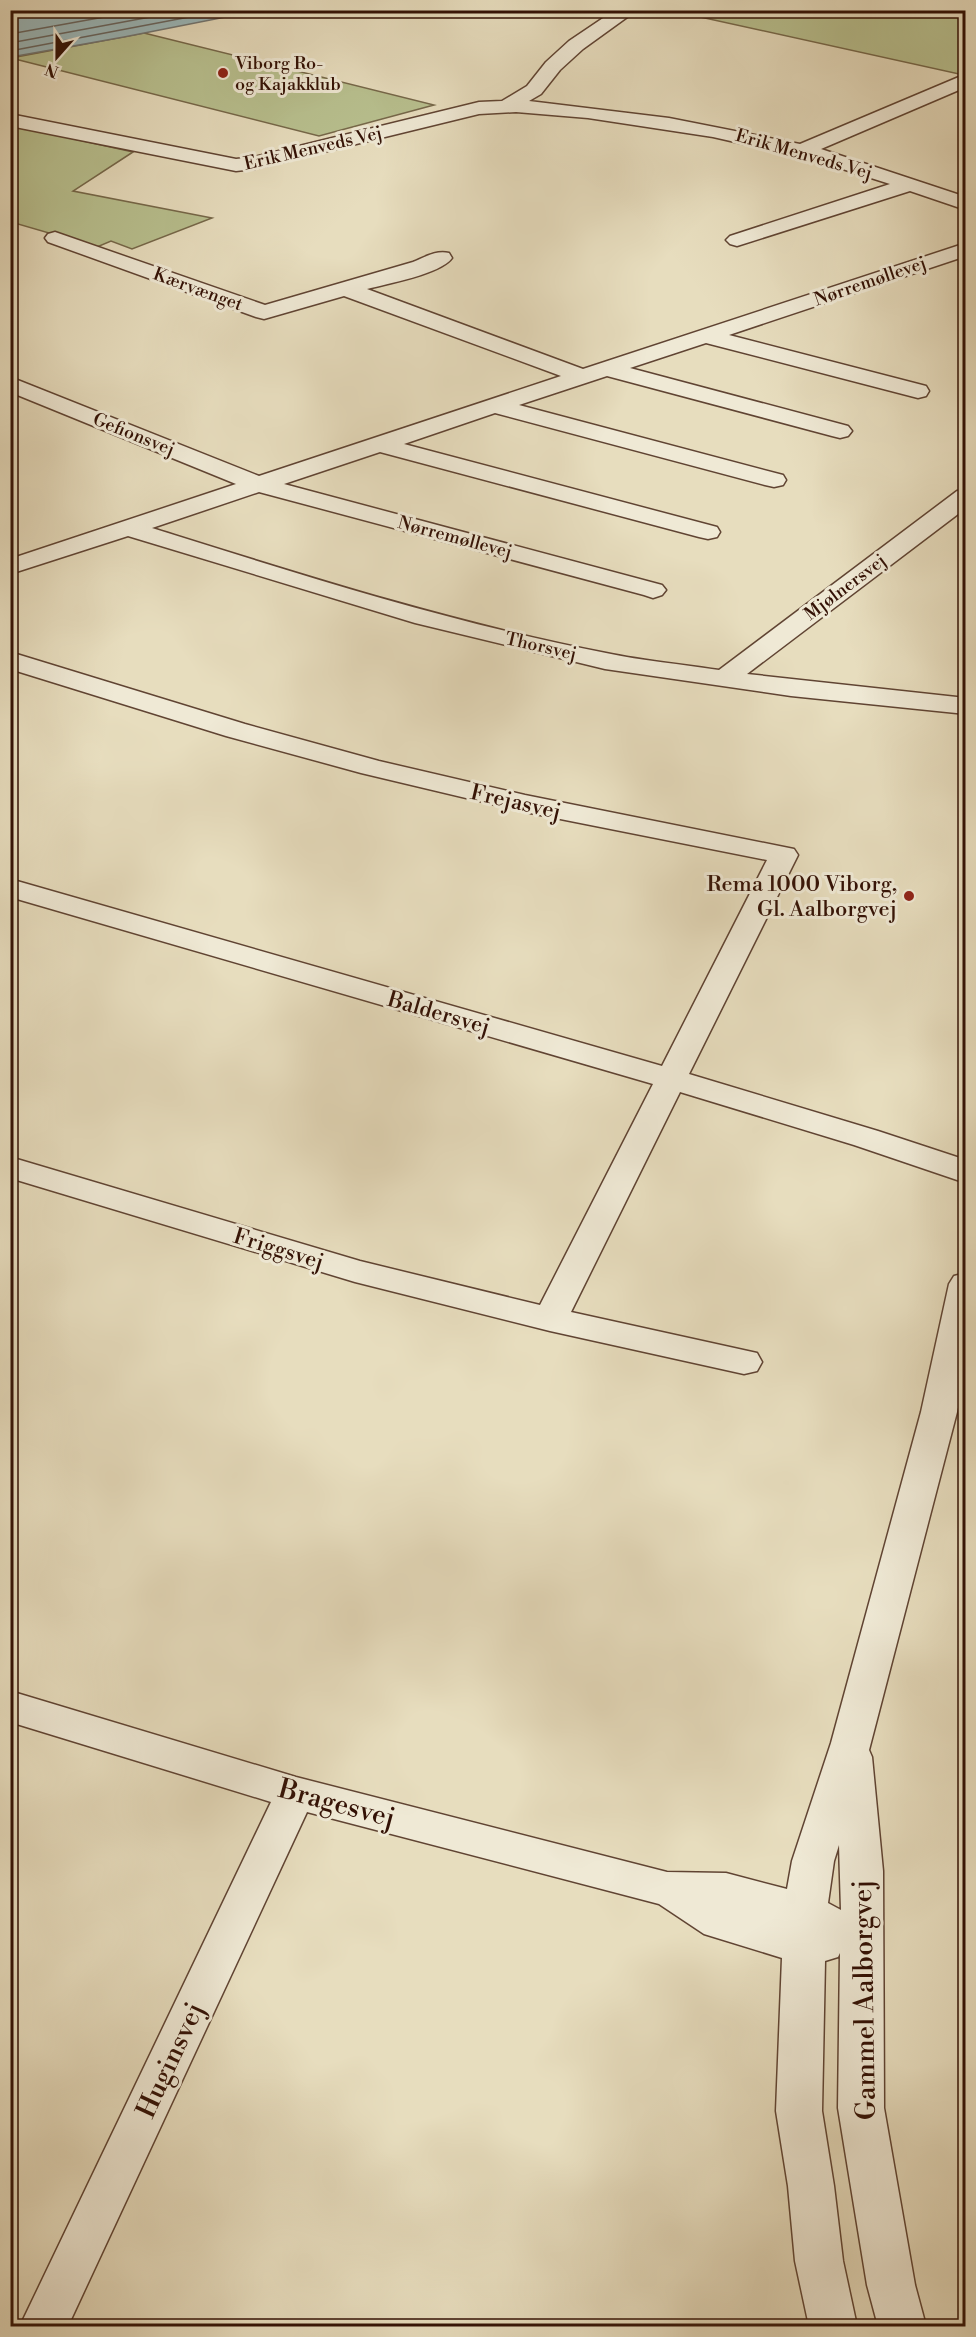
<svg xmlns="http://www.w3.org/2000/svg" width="976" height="2337" font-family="'Libre Bodoni',serif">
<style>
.green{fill:#b8c08f;stroke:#76684a;stroke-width:1.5}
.water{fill:#9bb9bc;stroke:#717673;stroke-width:1.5}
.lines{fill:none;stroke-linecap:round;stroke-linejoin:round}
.shore{stroke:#676560;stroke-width:1.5}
.minor-casing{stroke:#604433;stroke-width:3}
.minor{fill:#efe9d5;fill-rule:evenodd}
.poi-dot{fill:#8f2418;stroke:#efe9d5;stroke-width:2}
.labels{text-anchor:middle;stroke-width:6;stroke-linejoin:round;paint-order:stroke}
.far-poi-label{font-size:18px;fill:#331105;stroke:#efe9d5;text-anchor:start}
.far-street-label{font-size:18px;fill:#331105;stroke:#efe9d5}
.street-label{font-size:22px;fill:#331105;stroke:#efe9d5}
.poi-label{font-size:22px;fill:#331105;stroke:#efe9d5;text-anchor:end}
.near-street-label{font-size:27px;fill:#331105;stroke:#efe9d5}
</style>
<rect width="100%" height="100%" fill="#e7ddbe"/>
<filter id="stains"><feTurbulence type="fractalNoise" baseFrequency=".00333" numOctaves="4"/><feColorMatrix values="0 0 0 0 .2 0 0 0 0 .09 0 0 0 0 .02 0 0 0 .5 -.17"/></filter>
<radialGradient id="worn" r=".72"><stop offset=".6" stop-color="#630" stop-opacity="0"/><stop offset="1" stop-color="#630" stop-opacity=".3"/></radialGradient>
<g class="green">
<path d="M 673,11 L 965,11 L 965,71 L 959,74 Z"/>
<path d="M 144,33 L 434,105 L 319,136 L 11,58 Z"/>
<path d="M 11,125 L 133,152 L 73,191 L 212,218 L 132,249 L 111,241 L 97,247 L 11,222 Z"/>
</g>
<path class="water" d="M 11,10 L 256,10 L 256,11 L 124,37 L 11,57 Z"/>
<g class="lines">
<g class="shore">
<path d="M 10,34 L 143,10"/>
<path d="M 10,43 L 188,10"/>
<path d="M 10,51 L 226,10"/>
</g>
<defs>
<g id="minor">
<path d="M 615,10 L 637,10 L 583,49 L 560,70 L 541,94 L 529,101 L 669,118 L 800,144 L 966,74 L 966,87 L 821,149 L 966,197 L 966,210 L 910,191 L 737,246 L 730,244 L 726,240 L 730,236 L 890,184 L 814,160 L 713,137 L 588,118 L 516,112 L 479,114 L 254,169 L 236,171 L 10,126 L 10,114 L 236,159 L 254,157 L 479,102 L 502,101 L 527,86 L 546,62 L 569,41 Z"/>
<path d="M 55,232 L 265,305 L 413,262 C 425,257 436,250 449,253 L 452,258 C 441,274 386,284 367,289 L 583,369 L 966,243 L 966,256 L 729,335 L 926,386 L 929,391 L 926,396 L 918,398 L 706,343 L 630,368 L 848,426 L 852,431 L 848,436 L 840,438 L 832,436 L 607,376 L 519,405 L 783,475 L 786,480 L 783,485 L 774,487 L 765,485 L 495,413 L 404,444 L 717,527 L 720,532 L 717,537 L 708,539 L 699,537 L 380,452 L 284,484 L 662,585 L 666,590 L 662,595 L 653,598 L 644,595 L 259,492 L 152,528 C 302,575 452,623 606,653 C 643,661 681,664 719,670 L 957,491 L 966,489 L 966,508 L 747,674 L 966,698 L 966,714 L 791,696 L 605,669 L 415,623 L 128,536 L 10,574 L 10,559 L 236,484 L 10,392 L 10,377 L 259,476 L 561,376 L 344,296 L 264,319 L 256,317 L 48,242 L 45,238 L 48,234 Z"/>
<path d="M 10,652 L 245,724 L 379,761 L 525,795 L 794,849 L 798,855 L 689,1074 L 878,1131 L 966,1160 L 966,1183 L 854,1145 L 680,1092 L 571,1312 L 757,1353 L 762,1362 L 757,1371 L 744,1374 L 550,1331 L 355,1282 L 10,1178 L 10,1157 L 360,1261 L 540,1305 L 653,1084 L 10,897 L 10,879 L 662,1066 L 767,860 L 525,812 L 361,773 L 226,736 L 10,669 Z"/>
<path d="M 966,1273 L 966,1371 L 957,1412 L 869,1750 L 872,1757 L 883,1871 L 884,2108 L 915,2285 L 926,2326 L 878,2326 L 867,2285 L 838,2108 L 840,1953 L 838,1957 L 825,1961 L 822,2111 L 834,2186 L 843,2261 L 857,2326 L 809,2326 L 795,2261 L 788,2186 L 776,2111 L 782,1958 L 704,1934 L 659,1904 L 307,1812 L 68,2326 L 20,2326 L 271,1802 L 10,1722 L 10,1691 L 296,1777 L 667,1872 L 726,1873 L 787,1889 L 792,1861 L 831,1743 L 921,1412 L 949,1284 L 954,1276 ZM 839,1845 L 841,1910 L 828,1903 L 834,1861 Z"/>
</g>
</defs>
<use href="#minor" class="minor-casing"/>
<use href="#minor" class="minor"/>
</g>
<g class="poi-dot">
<circle cx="223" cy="73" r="6"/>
<circle cx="909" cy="896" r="6"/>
</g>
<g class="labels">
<g class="far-poi-label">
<text x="235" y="69">Viborg Ro-<tspan x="235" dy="21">og Kajakklub</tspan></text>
</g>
<g class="far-street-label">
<text transform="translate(313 148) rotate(-13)" y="6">Erik Menveds Vej</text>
<text transform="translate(804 154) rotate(16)" y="6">Erik Menveds Vej</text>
<text transform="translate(870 281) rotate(-19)" y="6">Nørremøllevej</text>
<text transform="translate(198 289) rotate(20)" y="6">Kærvænget</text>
<text transform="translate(134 434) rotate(22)" y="6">Gefionsvej</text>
<text transform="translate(455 537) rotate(15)" y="6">Nørremøllevej</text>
<text transform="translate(845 587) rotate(-37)" y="6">Mjølnersvej</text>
<text transform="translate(541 646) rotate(13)" y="6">Thorsvej</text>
</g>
<g class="street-label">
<text transform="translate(516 801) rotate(13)" y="8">Frejasvej</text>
<text transform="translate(439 1012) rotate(16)" y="8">Baldersvej</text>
<text transform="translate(279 1248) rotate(17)" y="8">Friggsvej</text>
</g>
<g class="poi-label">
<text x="897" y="891">Rema 1000 Viborg,<tspan x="897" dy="25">Gl. Aalborgvej</tspan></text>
</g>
<g class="near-street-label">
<text transform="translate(337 1803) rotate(15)" y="9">Bragesvej</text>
<text transform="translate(864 2000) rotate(-91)" y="9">Gammel Aalborgvej</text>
<text transform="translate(170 2060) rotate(-65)" y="9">Huginsvej</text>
</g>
</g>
<rect width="976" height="2337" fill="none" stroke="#e7ddbe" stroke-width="36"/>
<rect x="12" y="12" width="952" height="2313" fill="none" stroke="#331105" stroke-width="3"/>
<rect x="18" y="18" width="940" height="2301" fill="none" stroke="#331105" stroke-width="1.5"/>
<g transform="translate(57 57) rotate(201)" stroke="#efe9d5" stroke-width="4.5" paint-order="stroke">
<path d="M0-4.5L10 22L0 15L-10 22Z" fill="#331105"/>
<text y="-9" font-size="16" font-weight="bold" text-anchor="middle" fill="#331105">N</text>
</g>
<rect width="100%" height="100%" filter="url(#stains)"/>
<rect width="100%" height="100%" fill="url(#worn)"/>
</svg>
